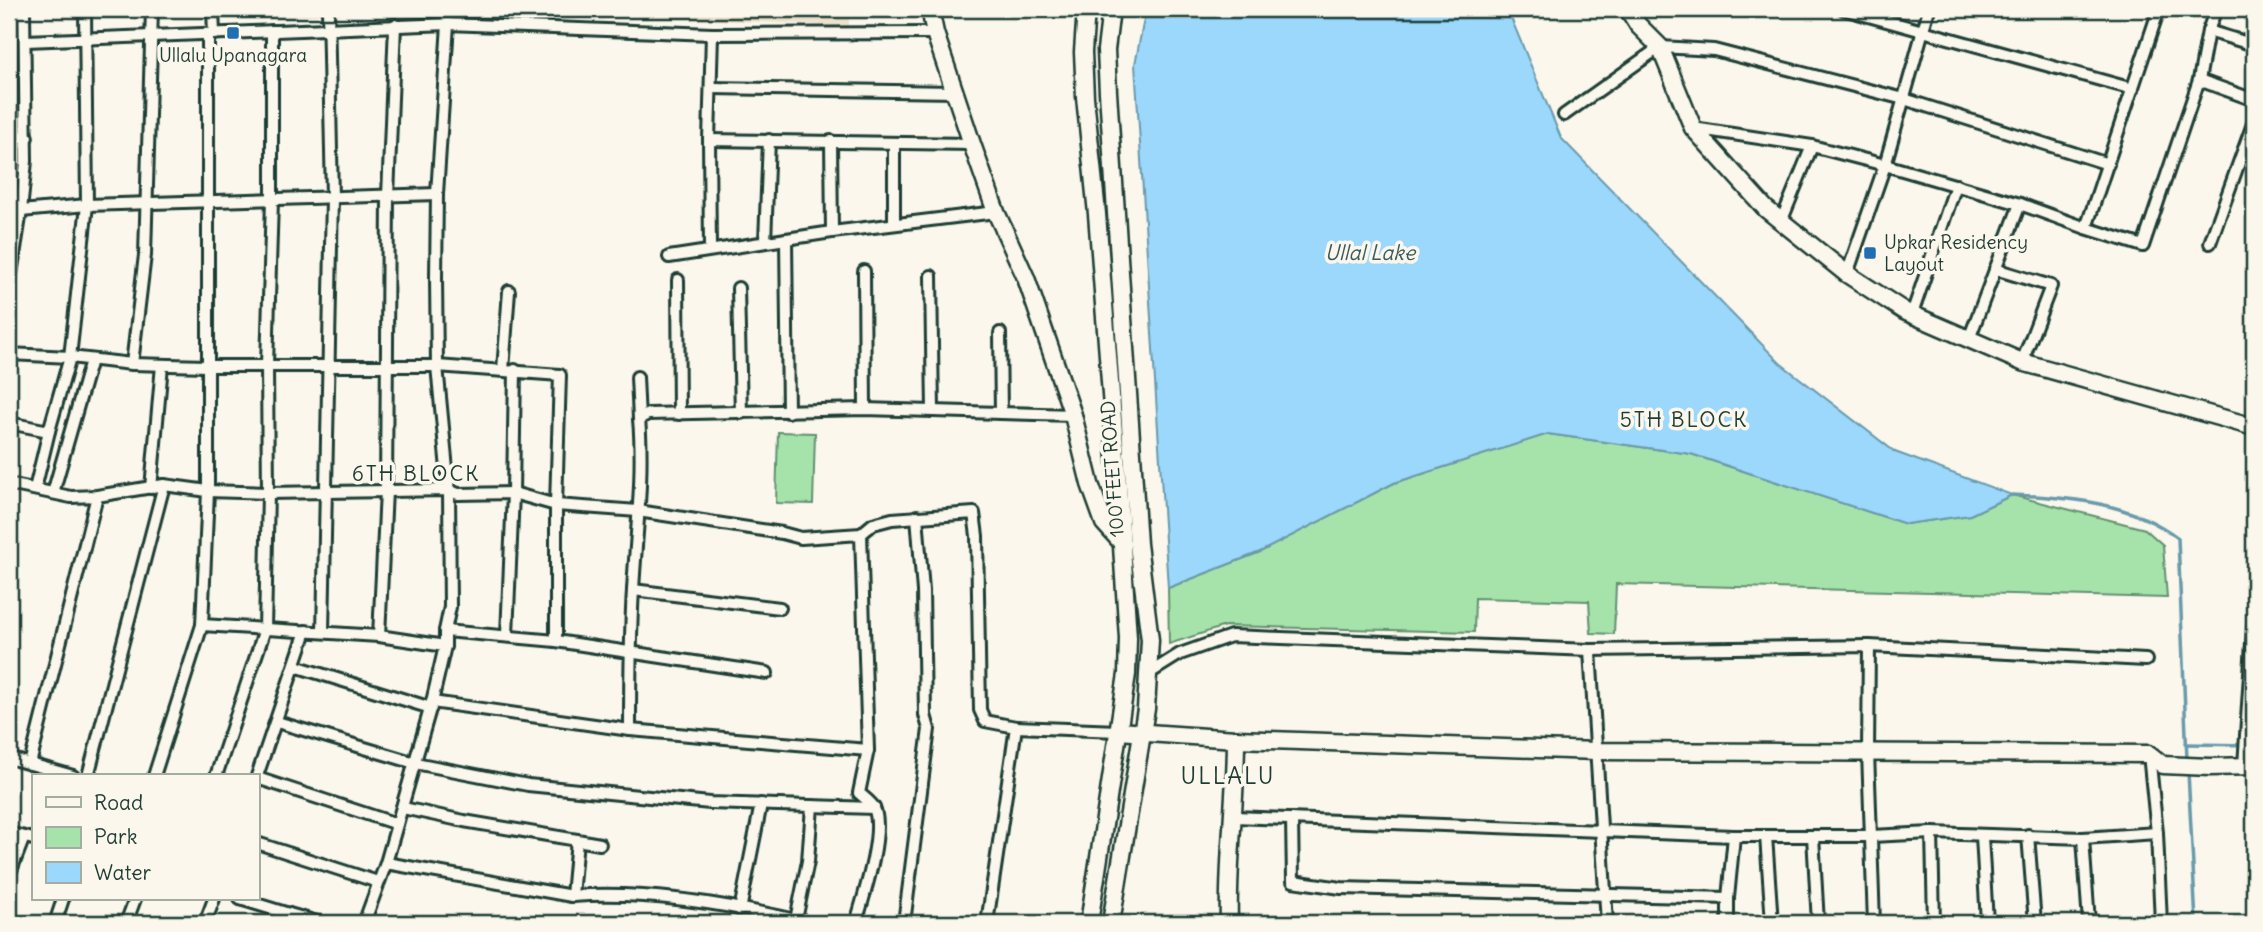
<svg xmlns="http://www.w3.org/2000/svg" width="2263" height="932" font-family="Delius,sans-serif">
<style>
.built{fill:#eee2cc}
.green{fill:#a6e3aa;stroke:#62906f;stroke-width:2}
.water{fill:#9bd8fc;stroke:#699aac;stroke-width:2}
.lines{fill:none;stroke-linecap:round;stroke-linejoin:round}
.stream{stroke:#699aac;stroke-width:3.5}
.street-casing{stroke:#1f3d34;stroke-width:16}
.secondary-casing{stroke:#1f3d34;stroke-width:21}
.street{stroke:#fbf7ec;stroke-width:10}
.secondary{stroke:#fbf7ec;stroke-width:16}
.poi-dot{fill:#1f6fb2;stroke:#fbf7ec;stroke-width:2.5}
.labels{text-anchor:middle;stroke-width:7;stroke-linejoin:round;paint-order:stroke}
.poi-label{font-size:19px;fill:#1f3d34;stroke:#fbf7ec}
.street-label{font-size:19px;fill:#1f3d34;stroke:#fbf7ec}
.water-label{font-size:21px;font-style:italic;fill:#385c5c;stroke:#fbf7ec}
.neighbourhood-label{font-size:21px;letter-spacing:2px;fill:#1f3d34;stroke:#fbf7ec}
.quarter-label{font-size:23px;letter-spacing:2px;fill:#1f3d34;stroke:#fbf7ec}
</style>
<rect width="100%" height="100%" fill="#fbf7ec"/>
<filter id="ink" filterUnits="userSpaceOnUse"><feTurbulence type="fractalNoise" baseFrequency=".0143" numOctaves="2"/><feDisplacementMap in="SourceGraphic" scale="14" xChannelSelector="R" yChannelSelector="G"/><feConvolveMatrix kernelMatrix="1 2 1 2 8 2 1 2 1" color-interpolation-filters="sRGB"/></filter>
<g filter="url(#ink)">
<g class="built">
<path d="M 254,9 L 451,9 L 253,17 Z"/>
<path d="M 462,9 L 849,9 L 849,26 Z"/>
</g>
<g class="green">
<path d="M 778,432 L 815,433 L 813,504 L 776,503 Z"/>
<path d="M 1548,434 L 1691,454 L 1906,524 L 1970,515 L 2012,495 L 2145,529 L 2163,545 L 2167,598 L 1616,584 L 1614,634 L 1591,633 L 1589,601 L 1475,598 L 1474,632 L 1225,626 L 1169,644 L 1168,588 L 1260,552 L 1394,483 Z"/>
</g>
<path class="water" d="M 1146,9 L 1509,9 L 1511,18 L 1561,138 L 1780,363 L 1895,452 L 2012,495 L 1970,515 L 1906,524 L 1691,454 L 1548,434 L 1394,483 L 1260,552 L 1168,588 L 1135,64 Z"/>
<g class="lines">
<g class="stream">
<path d="M 2012,495 C 2069,497 2131,502 2178,538 L 2187,760"/>
<path d="M 2186,744 L 2254,745"/>
<path d="M 2188,772 L 2196,923"/>
</g>
<defs>
<g id="street">
<path d="M 213,9 L 214,34"/>
<path d="M 1843,9 L 2133,89"/>
<path d="M 2208,31 L 2254,45"/>
<path d="M 26,41 L 448,24 L 712,34 L 935,33"/>
<path d="M 2199,80 L 2254,100"/>
<path d="M 711,88 L 955,92"/>
<path d="M 1564,115 L 1660,47 L 1714,50 L 1904,99 L 2108,164"/>
<path d="M 1693,128 L 1812,146 L 1885,165 L 2020,204 L 2086,228 L 2143,246 L 2199,80 L 2208,31 L 2216,9"/>
<path d="M 9,136 L 27,137"/>
<path d="M 709,140 L 972,144"/>
<path d="M 831,141 L 832,232"/>
<path d="M 894,143 L 894,224"/>
<path d="M 21,211 L 87,205 L 437,194"/>
<path d="M 1781,222 L 1812,146"/>
<path d="M 2086,228 L 2159,9"/>
<path d="M 786,239 L 788,412"/>
<path d="M 765,241 L 769,140"/>
<path d="M 2210,243 L 2254,121"/>
<path d="M 710,249 L 709,140 L 712,34"/>
<path d="M 669,257 L 832,232 L 996,212"/>
<path d="M 1995,269 L 2051,286 L 2022,362"/>
<path d="M 864,271 L 865,409"/>
<path d="M 1847,274 L 1885,165 L 1929,9"/>
<path d="M 931,276 L 933,411"/>
<path d="M 678,280 L 679,414"/>
<path d="M 9,287 L 21,211 L 26,161 L 24,9"/>
<path d="M 738,288 L 741,413"/>
<path d="M 1912,314 L 1956,185"/>
<path d="M 1000,333 L 1001,413"/>
<path d="M 1969,339 L 2020,204"/>
<path d="M 9,354 L 70,357 L 132,364 L 207,366 L 437,366 L 560,375 L 556,505 L 556,641"/>
<path d="M 132,364 L 145,255 L 152,9"/>
<path d="M 503,370 L 509,291"/>
<path d="M 637,377 L 639,419"/>
<path d="M 9,423 L 49,431 L 70,357 L 87,205 L 85,9"/>
<path d="M 9,484 L 71,497 L 97,496 L 164,485 L 208,491 L 268,493 L 449,490 L 458,494 L 513,493 L 556,505 L 638,511 L 782,533 L 801,538 L 861,534 L 873,524 L 892,519 L 974,513 L 977,536 L 980,710 L 985,721 L 1016,727 L 987,923"/>
<path d="M 151,488 L 162,365"/>
<path d="M 35,489 L 49,431"/>
<path d="M 53,493 L 91,360"/>
<path d="M 633,590 L 780,608"/>
<path d="M 202,625 L 208,491 L 208,34"/>
<path d="M 445,631 L 556,641 L 767,673"/>
<path d="M 323,632 L 332,198 L 328,9"/>
<path d="M 507,635 L 513,493 L 515,370"/>
<path d="M 379,636 L 386,491 L 388,196 L 395,25"/>
<path d="M 1869,646 L 1868,752 L 1874,923"/>
<path d="M 1590,650 L 1607,923"/>
<path d="M 295,666 L 431,708"/>
<path d="M 1148,674 L 1180,654 L 1231,636 L 1590,650 L 1869,646 L 2146,660"/>
<path d="M 432,702 L 630,730 L 868,750"/>
<path d="M 277,722 L 415,763 L 528,785 L 710,803 L 874,808"/>
<path d="M 1016,727 L 1118,731"/>
<path d="M 630,730 C 630,683 630,637 633,590 C 636,534 644,475 639,419 L 648,414 L 865,409 L 1073,415"/>
<path d="M 2149,754 L 2157,833 L 2161,923"/>
<path d="M 9,758 L 73,776"/>
<path d="M 30,764 L 97,496"/>
<path d="M 2244,766 L 2254,612"/>
<path d="M 88,776 L 164,485"/>
<path d="M 154,776 L 202,625 L 379,636 L 445,646"/>
<path d="M 216,776 L 265,629 L 268,493 L 267,365 L 272,200 L 272,31"/>
<path d="M 257,776 L 306,631"/>
<path d="M 257,778 L 397,824"/>
<path d="M 403,808 L 464,821 L 577,840"/>
<path d="M 1234,817 L 1734,836 L 1871,836 L 1932,833 L 2083,838 L 2157,833"/>
<path d="M 1292,819 L 1293,881 L 1341,888 L 1728,898"/>
<path d="M 9,833 L 33,839"/>
<path d="M 1932,833 L 1934,923"/>
<path d="M 2028,835 L 2035,923"/>
<path d="M 1766,836 L 1772,923"/>
<path d="M 1813,836 L 1818,923"/>
<path d="M 1982,836 L 1987,923"/>
<path d="M 2083,838 L 2089,923"/>
<path d="M 257,843 L 378,882"/>
<path d="M 386,863 L 572,896 C 648,890 733,905 808,923"/>
<path d="M 9,876 L 24,837"/>
<path d="M 572,896 L 577,840 L 600,844"/>
<path d="M 240,899 L 289,914 L 286,923"/>
<path d="M 740,910 L 761,804"/>
<path d="M 289,914 L 321,923"/>
<path d="M 796,920 L 808,861 L 812,806"/>
<path d="M 55,923 L 63,899"/>
<path d="M 126,923 L 135,899"/>
<path d="M 205,923 L 214,899"/>
<path d="M 364,923 L 386,863 L 432,702 L 445,646 L 445,631 L 450,607 L 449,490 L 437,366 L 436,278 L 437,194 L 448,24"/>
<path d="M 856,923 C 863,898 885,832 874,808 C 872,803 863,797 859,793 L 868,750 L 861,534"/>
<path d="M 904,923 L 929,729 L 925,715 L 923,591 L 917,516"/>
<path d="M 1728,923 L 1728,898 L 1734,836"/>
</g>
<g id="secondary">
<path d="M 930,9 L 935,33 L 972,144 L 996,212 L 1026,278 L 1073,415 L 1090,484 L 1104,523 L 1122,543"/>
<path d="M 1086,9 L 1083,52 L 1085,97 L 1097,214 L 1118,485 L 1128,638 L 1127,674 L 1089,923"/>
<path d="M 1628,9 L 1638,25 L 1660,47 L 1693,128 L 1766,209 L 1847,274 L 1904,311 L 2022,362 L 2254,427"/>
<path d="M 1118,731 L 1236,739 C 1236,801 1227,862 1229,923"/>
<path d="M 1236,739 L 1597,751 L 2149,754 L 2163,765 L 2210,767 L 2254,766"/>
<path d="M 1111,923 L 1146,709 L 1150,640 L 1138,544 L 1108,92 L 1106,50 L 1111,9"/>
</g>
</defs>
<use href="#street" class="street-casing"/>
<use href="#secondary" class="secondary-casing"/>
<use href="#street" class="street"/>
<use href="#secondary" class="secondary"/>
</g>
</g>
<g class="poi-dot">
<rect x="226" y="26" width="14" height="14" rx="3.5"/>
<rect x="1863" y="246" width="14" height="14" rx="3.5"/>
</g>
<g class="labels">
<g class="poi-label">
<text x="233" y="62">Ullalu Upanagara</text>
<text x="1884" y="249" text-anchor="start">Upkar Residency<tspan x="1884" dy="22">Layout</tspan></text>
</g>
<g class="street-label">
<text transform="translate(1112 469) rotate(-94)" y="7">100 FEET ROAD</text>
</g>
<g class="water-label">
<text x="1370" y="260">Ullal Lake</text>
</g>
<g class="neighbourhood-label">
<text x="1684" y="427">5TH BLOCK</text>
<text x="416" y="481">6TH BLOCK</text>
</g>
<g class="quarter-label">
<text x="1228" y="784">ULLALU</text>
</g>
</g>
<rect width="2263" height="932" fill="none" stroke="#fbf7ec" stroke-width="35"/>
<rect x="18" y="18" width="2228" height="897" fill="none" stroke="#1f3d34" stroke-width="2.5" filter="url(#ink)"/>
<rect x="32" y="774" width="228" height="126" fill="#fbf7ec" stroke="#a3ada2" stroke-width="2"/>
<rect x="46" y="797" width="35" height="10" fill="#fbf7ec" stroke="#a3ada2" stroke-width="2"/>
<text x="94" y="810" font-size="21" fill="#1f3d34">Road</text>
<rect x="46" y="827" width="35" height="21" fill="#a6e3aa" stroke="#a3ada2" stroke-width="2"/>
<text x="94" y="844" font-size="21" fill="#1f3d34">Park</text>
<rect x="46" y="862" width="35" height="21" fill="#9bd8fc" stroke="#a3ada2" stroke-width="2"/>
<text x="94" y="880" font-size="21" fill="#1f3d34">Water</text>
</svg>
